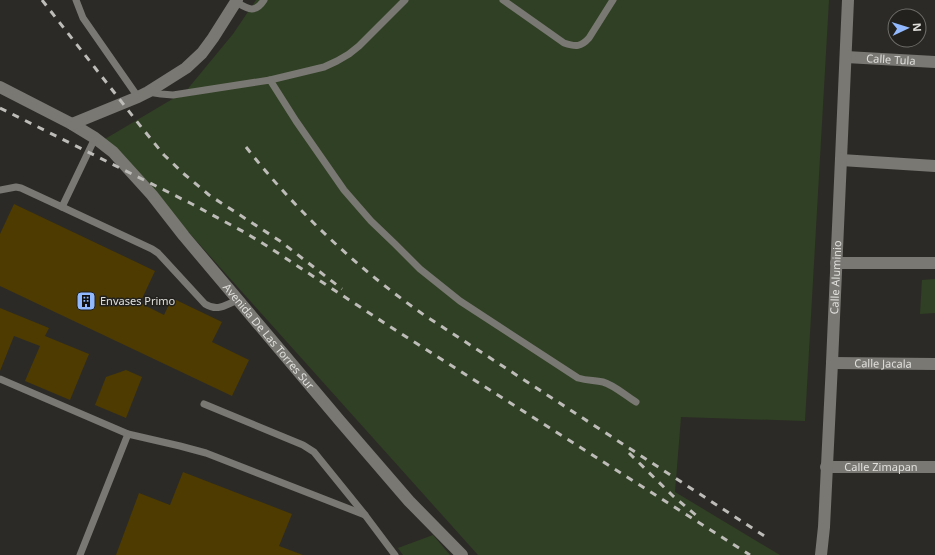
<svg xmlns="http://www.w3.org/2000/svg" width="935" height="555" font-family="'Noto Sans',sans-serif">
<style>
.green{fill:#304024}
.building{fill:#4d3b01}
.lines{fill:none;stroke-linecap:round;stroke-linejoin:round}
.lane{stroke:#797873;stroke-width:7}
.street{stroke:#797873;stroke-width:12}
.rail{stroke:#bebcb9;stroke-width:3;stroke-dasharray:7 7;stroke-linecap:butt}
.labels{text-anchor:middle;stroke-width:3;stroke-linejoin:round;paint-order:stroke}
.street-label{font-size:11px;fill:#e0dfdc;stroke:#22211d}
.poi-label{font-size:11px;fill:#e0dfdc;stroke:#22211d;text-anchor:start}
</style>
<rect width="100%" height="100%" fill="#2c2a26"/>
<g class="green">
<path d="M 256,0 L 829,0 L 805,421 L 681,417 L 675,492 L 780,555 L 478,555 L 105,139 L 186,91 L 233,34 Z"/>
<path d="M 935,279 L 935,313 L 920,314 L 922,280 Z"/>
<path d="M 433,535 L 450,555 L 403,555 L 398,548 Z"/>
</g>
<g class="building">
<path d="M 14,204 L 155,271 L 140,303 L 164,315 L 172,298 L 222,322 L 212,342 L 249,360 L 232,396 L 0,286 L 0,234 Z"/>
<path d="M 0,308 L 49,328 L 45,336 L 89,354 L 70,400 L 25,381 L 40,346 L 14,336 L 0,371 Z"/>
<path d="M 126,370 L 142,377 L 126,418 L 95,405 L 106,377 Z"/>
<path d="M 183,472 L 292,514 L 279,546 L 303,555 L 116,555 L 139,493 L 170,505 Z"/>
</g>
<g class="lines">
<g class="lane">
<path d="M 76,0 L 83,18 L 138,97"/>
<path d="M 503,0 L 564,43 C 576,47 581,47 589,38 L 613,0"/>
<path d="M 236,2 C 248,9 255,14 264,0"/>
<path d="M 270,80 L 324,67 L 337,61 L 349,54 L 359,46 L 405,0"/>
<path d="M 148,92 L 161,94 L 173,95 L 270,80 L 296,121 L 344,190 L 371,221 L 395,244 L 420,269 L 460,301 L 578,378 C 588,381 594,380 603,382 C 614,385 626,396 636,402"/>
<path d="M 0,190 L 16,187 L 21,188 L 62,207 L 95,138"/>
<path d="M 62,207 L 152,249 L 158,253 L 205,304 C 218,312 225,305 238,300"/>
<path d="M 0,379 L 128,434 L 180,446 L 206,453 L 365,515"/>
<path d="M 204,404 L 303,445 L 314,452 L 365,515 L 395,555"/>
<path d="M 80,555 L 128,434"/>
</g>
<g class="street">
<path id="s1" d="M 846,57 L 935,62"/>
<path id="s2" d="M 0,87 L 72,124 L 95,138 L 113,152 L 152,195 L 184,236 L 340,421 L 409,501 L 462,555"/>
<path d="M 72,124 L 138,97 L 148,92 L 186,68 L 202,53 L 213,38 L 237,0"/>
<path d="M 841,160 L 935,166"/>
<path d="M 836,263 L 935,263"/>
<path id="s3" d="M 832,363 L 935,364"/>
<path id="s4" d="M 826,467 L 935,467"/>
<path id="s5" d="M 821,555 L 824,527 L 832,363 L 848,0"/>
</g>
<g class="rail">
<path d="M 42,0 L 142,128 L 164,155 L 184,174 L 209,195 L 280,241 L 342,289"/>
<path d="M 0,108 L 192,204 L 244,232 L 267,246 L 389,326 L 750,555"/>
<path d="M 246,147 C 297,212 357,268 424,315 L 766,537"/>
<path d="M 629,453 L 673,496 L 698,517"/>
</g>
</g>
<defs>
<symbol id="building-square" viewBox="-11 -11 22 22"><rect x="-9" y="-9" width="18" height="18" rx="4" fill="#92b8fd" stroke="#22211d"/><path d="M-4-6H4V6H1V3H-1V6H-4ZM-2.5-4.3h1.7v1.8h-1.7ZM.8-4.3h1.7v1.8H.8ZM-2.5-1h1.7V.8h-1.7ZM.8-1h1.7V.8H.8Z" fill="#111"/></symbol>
</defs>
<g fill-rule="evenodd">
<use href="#building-square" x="75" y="290" width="22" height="22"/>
</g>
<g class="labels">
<g class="street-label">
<text dy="4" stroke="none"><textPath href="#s1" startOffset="45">Calle Tula</textPath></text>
<text dy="4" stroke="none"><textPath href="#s5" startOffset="278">Calle Aluminio</textPath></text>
<text dy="4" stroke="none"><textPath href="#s2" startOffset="372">Avenida De Las Torres Sur</textPath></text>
<text dy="4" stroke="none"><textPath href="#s3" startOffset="51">Calle Jacala</textPath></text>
<text dy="4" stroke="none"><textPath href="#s4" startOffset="55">Calle Zimapan</textPath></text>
</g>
<g class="poi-label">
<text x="100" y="305">Envases Primo</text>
</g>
</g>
<g transform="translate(907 28) rotate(86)"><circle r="19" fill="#22211d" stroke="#6e6d69"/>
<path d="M0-3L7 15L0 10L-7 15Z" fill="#92b8fd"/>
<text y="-6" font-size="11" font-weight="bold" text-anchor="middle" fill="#e0dfdc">N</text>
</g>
</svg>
